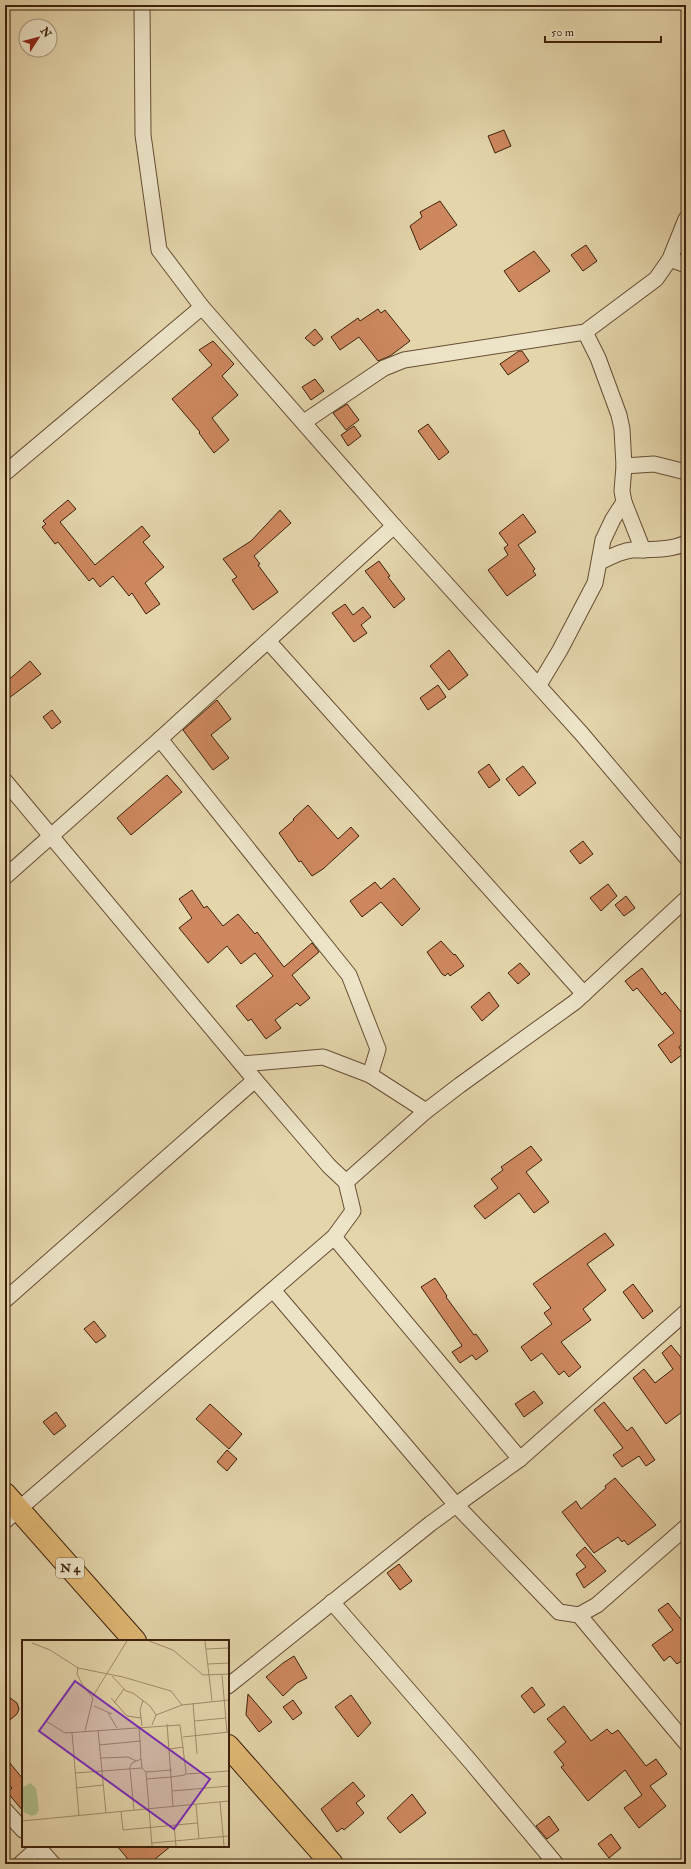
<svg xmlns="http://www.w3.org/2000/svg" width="691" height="1869" font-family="'IM FELL Double Pica',serif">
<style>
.building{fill:#ce885f;stroke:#3d210c}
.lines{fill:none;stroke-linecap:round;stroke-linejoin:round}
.minor-casing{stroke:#674e34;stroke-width:17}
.trunk-casing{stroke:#3d210c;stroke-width:24}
.minor{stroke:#ede4c8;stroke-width:15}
.trunk{stroke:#e2ba76;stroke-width:22}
.labels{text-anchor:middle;stroke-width:3;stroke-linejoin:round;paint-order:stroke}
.shield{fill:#ede4c8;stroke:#725c44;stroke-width:1}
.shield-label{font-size:12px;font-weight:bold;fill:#3d210c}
.inset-road{fill:none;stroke:#a18d6b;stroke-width:1}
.view{fill:#7b2cbf;fill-opacity:0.15;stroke:#7b2cbf;stroke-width:2}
.inset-edge{fill:none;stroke:#3d210c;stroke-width:2}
</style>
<rect width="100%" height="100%" fill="#e4d5ab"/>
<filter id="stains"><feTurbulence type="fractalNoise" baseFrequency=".005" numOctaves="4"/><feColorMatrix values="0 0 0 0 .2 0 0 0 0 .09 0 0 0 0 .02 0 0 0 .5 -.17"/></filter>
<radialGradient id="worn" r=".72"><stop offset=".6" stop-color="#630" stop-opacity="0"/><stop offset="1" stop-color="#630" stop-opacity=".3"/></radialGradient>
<g class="building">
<path d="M 504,130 L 511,146 L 495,153 L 488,136 Z"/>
<path d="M 440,201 L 457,225 L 420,250 L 410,226 L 422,217 L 420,212 Z"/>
<path d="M 586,245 L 597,261 L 583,271 L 571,255 Z"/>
<path d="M 534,251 L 550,271 L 519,292 L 504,271 Z"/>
<path d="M 378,309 L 381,313 L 385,310 L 410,341 L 390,356 L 378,361 L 359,337 L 340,350 L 331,337 L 358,318 L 360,321 Z"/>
<path d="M 315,329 L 323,339 L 314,346 L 305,338 Z"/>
<path d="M 213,341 L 234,364 L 222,376 L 238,395 L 212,418 L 229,440 L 214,453 L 199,433 L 200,432 L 172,399 L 212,365 L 199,350 Z"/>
<path d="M 519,351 L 522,351 L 529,361 L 508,375 L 500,364 Z"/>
<path d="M 315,379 L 324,391 L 311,400 L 302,387 Z"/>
<path d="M 347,404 L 359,420 L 346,430 L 333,413 Z"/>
<path d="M 428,424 L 449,452 L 439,460 L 418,431 Z"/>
<path d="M 354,426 L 361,436 L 348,446 L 341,435 Z"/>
<path d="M 68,500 L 76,509 L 60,522 L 95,565 L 142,526 L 150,536 L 143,542 L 164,567 L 145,583 L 160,604 L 146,614 L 132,593 L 129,596 L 113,576 L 100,587 L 93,578 L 89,581 L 58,542 L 55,544 L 42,527 L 46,524 L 43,521 Z"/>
<path d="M 280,510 L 291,523 L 254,556 L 260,564 L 258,565 L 278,592 L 253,610 L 232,580 L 237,577 L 223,559 L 251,541 Z"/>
<path d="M 523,514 L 536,532 L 518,545 L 535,569 L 533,571 L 536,575 L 507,596 L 488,570 L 508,555 L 504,548 L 508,545 L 499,533 Z"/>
<path d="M 379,561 L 390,576 L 388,577 L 405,599 L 394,608 L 365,571 Z"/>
<path d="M 345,604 L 353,615 L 363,607 L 371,617 L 361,625 L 367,633 L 354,642 L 332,613 Z"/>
<path d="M 449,650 L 468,675 L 449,690 L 430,666 Z"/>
<path d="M 30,661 L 41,674 L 5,701 L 5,683 Z"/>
<path d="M 438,685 L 446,697 L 428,710 L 420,698 Z"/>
<path d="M 217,700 L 231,719 L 211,735 L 229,758 L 213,770 L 183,730 Z"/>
<path d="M 52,710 L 61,722 L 52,729 L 43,717 Z"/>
<path d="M 489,764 L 500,780 L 489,788 L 478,772 Z"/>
<path d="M 523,766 L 536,783 L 519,796 L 506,779 Z"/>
<path d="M 167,775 L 182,792 L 131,835 L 117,818 Z"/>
<path d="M 308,805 L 338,839 L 351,827 L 359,836 L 323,869 L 312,876 L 301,861 L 299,862 L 279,833 L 294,820 L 293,819 Z"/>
<path d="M 583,841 L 593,854 L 580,864 L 570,851 Z"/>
<path d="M 394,878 L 420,909 L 402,926 L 381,902 L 362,917 L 350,901 L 375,882 L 381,889 Z"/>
<path d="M 608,884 L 617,896 L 601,911 L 590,898 Z"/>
<path d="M 192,890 L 204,908 L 207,906 L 223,926 L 238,914 L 255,934 L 257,932 L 284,967 L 312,943 L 319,952 L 292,975 L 310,998 L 300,1006 L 297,1003 L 275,1020 L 281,1028 L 266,1039 L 251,1019 L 248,1021 L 236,1006 L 273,976 L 255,953 L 241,964 L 227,946 L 208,963 L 179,928 L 192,918 L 179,899 Z"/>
<path d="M 626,896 L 635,908 L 624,916 L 615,905 Z"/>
<path d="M 441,941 L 454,955 L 455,954 L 464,966 L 450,976 L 448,973 L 445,976 L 442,974 L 427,952 Z"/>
<path d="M 520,963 L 530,974 L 518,984 L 508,973 Z"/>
<path d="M 642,968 L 662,995 L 665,992 L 686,1018 L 686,1048 L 683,1044 L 679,1047 L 683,1054 L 671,1063 L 658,1045 L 674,1033 L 637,988 L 633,991 L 625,981 Z"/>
<path d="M 489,992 L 499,1006 L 482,1021 L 471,1007 Z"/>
<path d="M 531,1146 L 542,1160 L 526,1172 L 549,1202 L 534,1213 L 519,1193 L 485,1219 L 474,1206 L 498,1188 L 491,1179 L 503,1170 L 501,1167 Z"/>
<path d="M 605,1233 L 614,1245 L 587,1264 L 606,1290 L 583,1309 L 591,1320 L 561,1342 L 581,1367 L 569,1377 L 564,1371 L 559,1375 L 542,1353 L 531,1361 L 521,1347 L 552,1324 L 544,1313 L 551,1308 L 533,1284 Z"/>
<path d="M 435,1278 L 447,1296 L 446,1297 L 474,1335 L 476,1334 L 488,1351 L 476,1360 L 472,1355 L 460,1363 L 452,1352 L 462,1346 L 461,1344 L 421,1287 Z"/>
<path d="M 633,1284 L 653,1311 L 643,1319 L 623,1292 Z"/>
<path d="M 94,1321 L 106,1336 L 96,1343 L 84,1329 Z"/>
<path d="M 671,1345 L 684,1361 L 686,1360 L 686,1409 L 666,1424 L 633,1378 L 644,1369 L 655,1383 L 673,1369 L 662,1353 Z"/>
<path d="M 534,1391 L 543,1403 L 524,1417 L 515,1404 Z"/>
<path d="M 604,1402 L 627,1431 L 632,1427 L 655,1460 L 646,1466 L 639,1456 L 622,1467 L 613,1455 L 623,1448 L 594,1410 Z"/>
<path d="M 210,1404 L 242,1434 L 229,1449 L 196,1419 Z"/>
<path d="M 56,1412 L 66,1426 L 54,1435 L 43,1422 Z"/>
<path d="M 227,1450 L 237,1459 L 227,1471 L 217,1462 Z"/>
<path d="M 615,1478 L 656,1525 L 628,1545 L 624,1540 L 622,1542 L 618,1537 L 594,1553 L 562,1512 L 576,1501 L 581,1509 L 606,1488 L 605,1486 Z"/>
<path d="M 585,1547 L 606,1571 L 584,1588 L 576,1574 L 586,1567 L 576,1555 Z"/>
<path d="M 399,1564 L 412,1581 L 400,1590 L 387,1573 Z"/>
<path d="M 668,1603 L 683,1622 L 686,1620 L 686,1658 L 677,1664 L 670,1656 L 664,1661 L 652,1645 L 673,1630 L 658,1610 Z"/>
<path d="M 294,1656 L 307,1678 L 297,1683 L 283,1696 L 266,1677 L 283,1663 Z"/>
<path d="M 532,1687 L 545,1705 L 534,1713 L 521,1696 Z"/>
<path d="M 5,1694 L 17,1703 L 19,1709 L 17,1714 L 5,1724 Z"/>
<path d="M 248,1694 L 272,1722 L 259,1732 L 246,1715 Z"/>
<path d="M 351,1695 L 371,1723 L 358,1737 L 335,1707 Z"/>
<path d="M 293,1700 L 302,1713 L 293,1720 L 283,1707 Z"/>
<path d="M 564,1706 L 591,1741 L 607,1729 L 612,1734 L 618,1730 L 646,1766 L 656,1759 L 667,1774 L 650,1786 L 666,1806 L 639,1828 L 624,1808 L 642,1795 L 625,1770 L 588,1801 L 561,1767 L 564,1765 L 554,1752 L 566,1742 L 547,1719 Z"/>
<path d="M 5,1757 L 23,1779 L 23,1811 L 7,1792 L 12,1788 L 5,1779 Z"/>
<path d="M 353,1782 L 365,1796 L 356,1803 L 364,1813 L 344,1830 L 342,1828 L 337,1832 L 321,1809 Z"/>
<path d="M 412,1794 L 426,1813 L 400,1833 L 387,1818 Z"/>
<path d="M 549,1816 L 559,1830 L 547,1839 L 536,1826 Z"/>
<path d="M 611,1834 L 621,1848 L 609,1858 L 598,1844 Z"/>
<path d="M 117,1846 L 171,1846 L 149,1864 L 132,1864 Z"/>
</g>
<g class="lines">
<defs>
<g id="minor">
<path d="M 142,5 L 143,135 L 159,250 L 202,307 L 394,526 L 581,733 L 686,857"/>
<path d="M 670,259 L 686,265"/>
<path d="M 585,332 L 598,358 L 619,415 L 622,429 L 624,466 L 622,491 L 624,502 L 643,550"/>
<path d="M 304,422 L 384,368 L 404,360 L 585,332 L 656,279 L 670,259 L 686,219"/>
<path d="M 624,466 L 654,464 L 686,472"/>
<path d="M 5,473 L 202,307"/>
<path d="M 600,562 C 610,557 621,551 632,550 C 650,549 669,551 686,543"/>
<path d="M 268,641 L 584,994"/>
<path d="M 539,685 L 560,650 L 595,583 L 603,540 L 613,519 L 624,502"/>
<path d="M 160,739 L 349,975 L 378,1049 L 370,1075"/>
<path d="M 5,781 L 255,1080 L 329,1166 L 346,1182 L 353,1211 L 334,1237 L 5,1521"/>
<path d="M 5,877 L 160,739 L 394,526"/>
<path d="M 242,1064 L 323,1057 L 370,1075 L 426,1111 L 460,1085 L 575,1002 L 686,899"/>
<path d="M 346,1182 L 426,1111"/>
<path d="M 334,1237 L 520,1459"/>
<path d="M 273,1290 L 456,1505 L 520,1459 L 686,1312"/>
<path d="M 5,1300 L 255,1080"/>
<path d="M 332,1602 L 470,1761 L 556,1864"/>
<path d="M 579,1615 L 686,1743"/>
<path d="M 228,1686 L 430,1524 L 456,1505 L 559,1612 L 579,1615 L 597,1605 L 686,1527"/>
<path d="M 5,1810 L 23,1830"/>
<path d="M 37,1846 L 53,1864"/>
<path d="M 20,1864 L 38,1848"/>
</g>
<g id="trunk">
<path d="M 5,1494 L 135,1641"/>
<path d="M 228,1746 L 332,1864"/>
</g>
</defs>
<use href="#minor" class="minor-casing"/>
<use href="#trunk" class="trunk-casing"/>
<use href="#minor" class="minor"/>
<use href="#trunk" class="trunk"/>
</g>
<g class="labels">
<rect class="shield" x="56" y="1558" width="28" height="20" rx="3"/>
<g class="shield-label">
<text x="70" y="1572">N 4</text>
</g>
</g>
<g transform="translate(22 1640)">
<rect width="207" height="207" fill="#e4d5ab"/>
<path d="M 8,143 L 14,148 L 17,169 L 15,174 L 10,176 L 2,172 L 0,160 L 0,148 Z" fill="#b0be8c"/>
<path class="inset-road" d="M 127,1 L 151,10 L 181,35 L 207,34M 183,1 L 190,61M 10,3 L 28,10 L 56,28 L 101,37 L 149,51 L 160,65M 184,9 L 207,8M 186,24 L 207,23M 56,28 L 55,34 L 60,44 L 71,58 L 63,91M 200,35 L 205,92M 90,36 L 104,51 L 111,53 L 128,66 L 134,75 L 130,85M 71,56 L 105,1M 89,58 L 105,76 L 119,78M 92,63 L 102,49M 171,63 L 175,114M 72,66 L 90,74M 86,73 L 95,88M 134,75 L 160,65 L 207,60M 24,81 L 43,93 L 158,85 L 164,132 L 163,135 L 149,137 L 151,166M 173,81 L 204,78M 120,86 L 118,70 L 121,60M 76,90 L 84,173M 50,93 L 57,176M 161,97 L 207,92M 77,105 L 119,101M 147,109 L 162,107M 79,118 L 106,117 L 114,121M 119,119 L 120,128 L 124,132 L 130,206M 107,129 L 110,123 L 119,119 L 117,86M 108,129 L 112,170M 124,132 L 150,130M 53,133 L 120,128M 164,134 L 207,131M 124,139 L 149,137 L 145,84M 54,148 L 81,145M 150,151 L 207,146M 198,162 L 202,206M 174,165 L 177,198M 99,172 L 101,190 L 175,183M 0,181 L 207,161M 152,185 L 154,206M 130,203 L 207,196"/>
<path class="view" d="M 53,41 L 188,139 L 152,189 L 17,91 Z"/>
<rect width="207" height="207" class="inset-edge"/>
</g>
<rect width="691" height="1869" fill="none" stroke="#e4d5ab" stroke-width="20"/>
<rect x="6" y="6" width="679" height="1857" fill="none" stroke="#3d210c" stroke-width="2"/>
<rect x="10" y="10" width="671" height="1849" fill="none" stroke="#3d210c"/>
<g transform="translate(38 38) rotate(54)"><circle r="19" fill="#ede4c8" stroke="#a7967d"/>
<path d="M0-3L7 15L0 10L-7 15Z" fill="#8f2418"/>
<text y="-6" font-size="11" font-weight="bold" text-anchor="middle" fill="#3d210c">N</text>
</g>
<path d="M545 36v6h116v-6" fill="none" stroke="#3d210c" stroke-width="2"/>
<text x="551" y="36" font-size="12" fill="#3d210c" stroke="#ede4c8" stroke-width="3" paint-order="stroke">50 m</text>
<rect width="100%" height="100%" filter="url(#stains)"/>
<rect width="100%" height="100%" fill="url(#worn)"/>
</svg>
